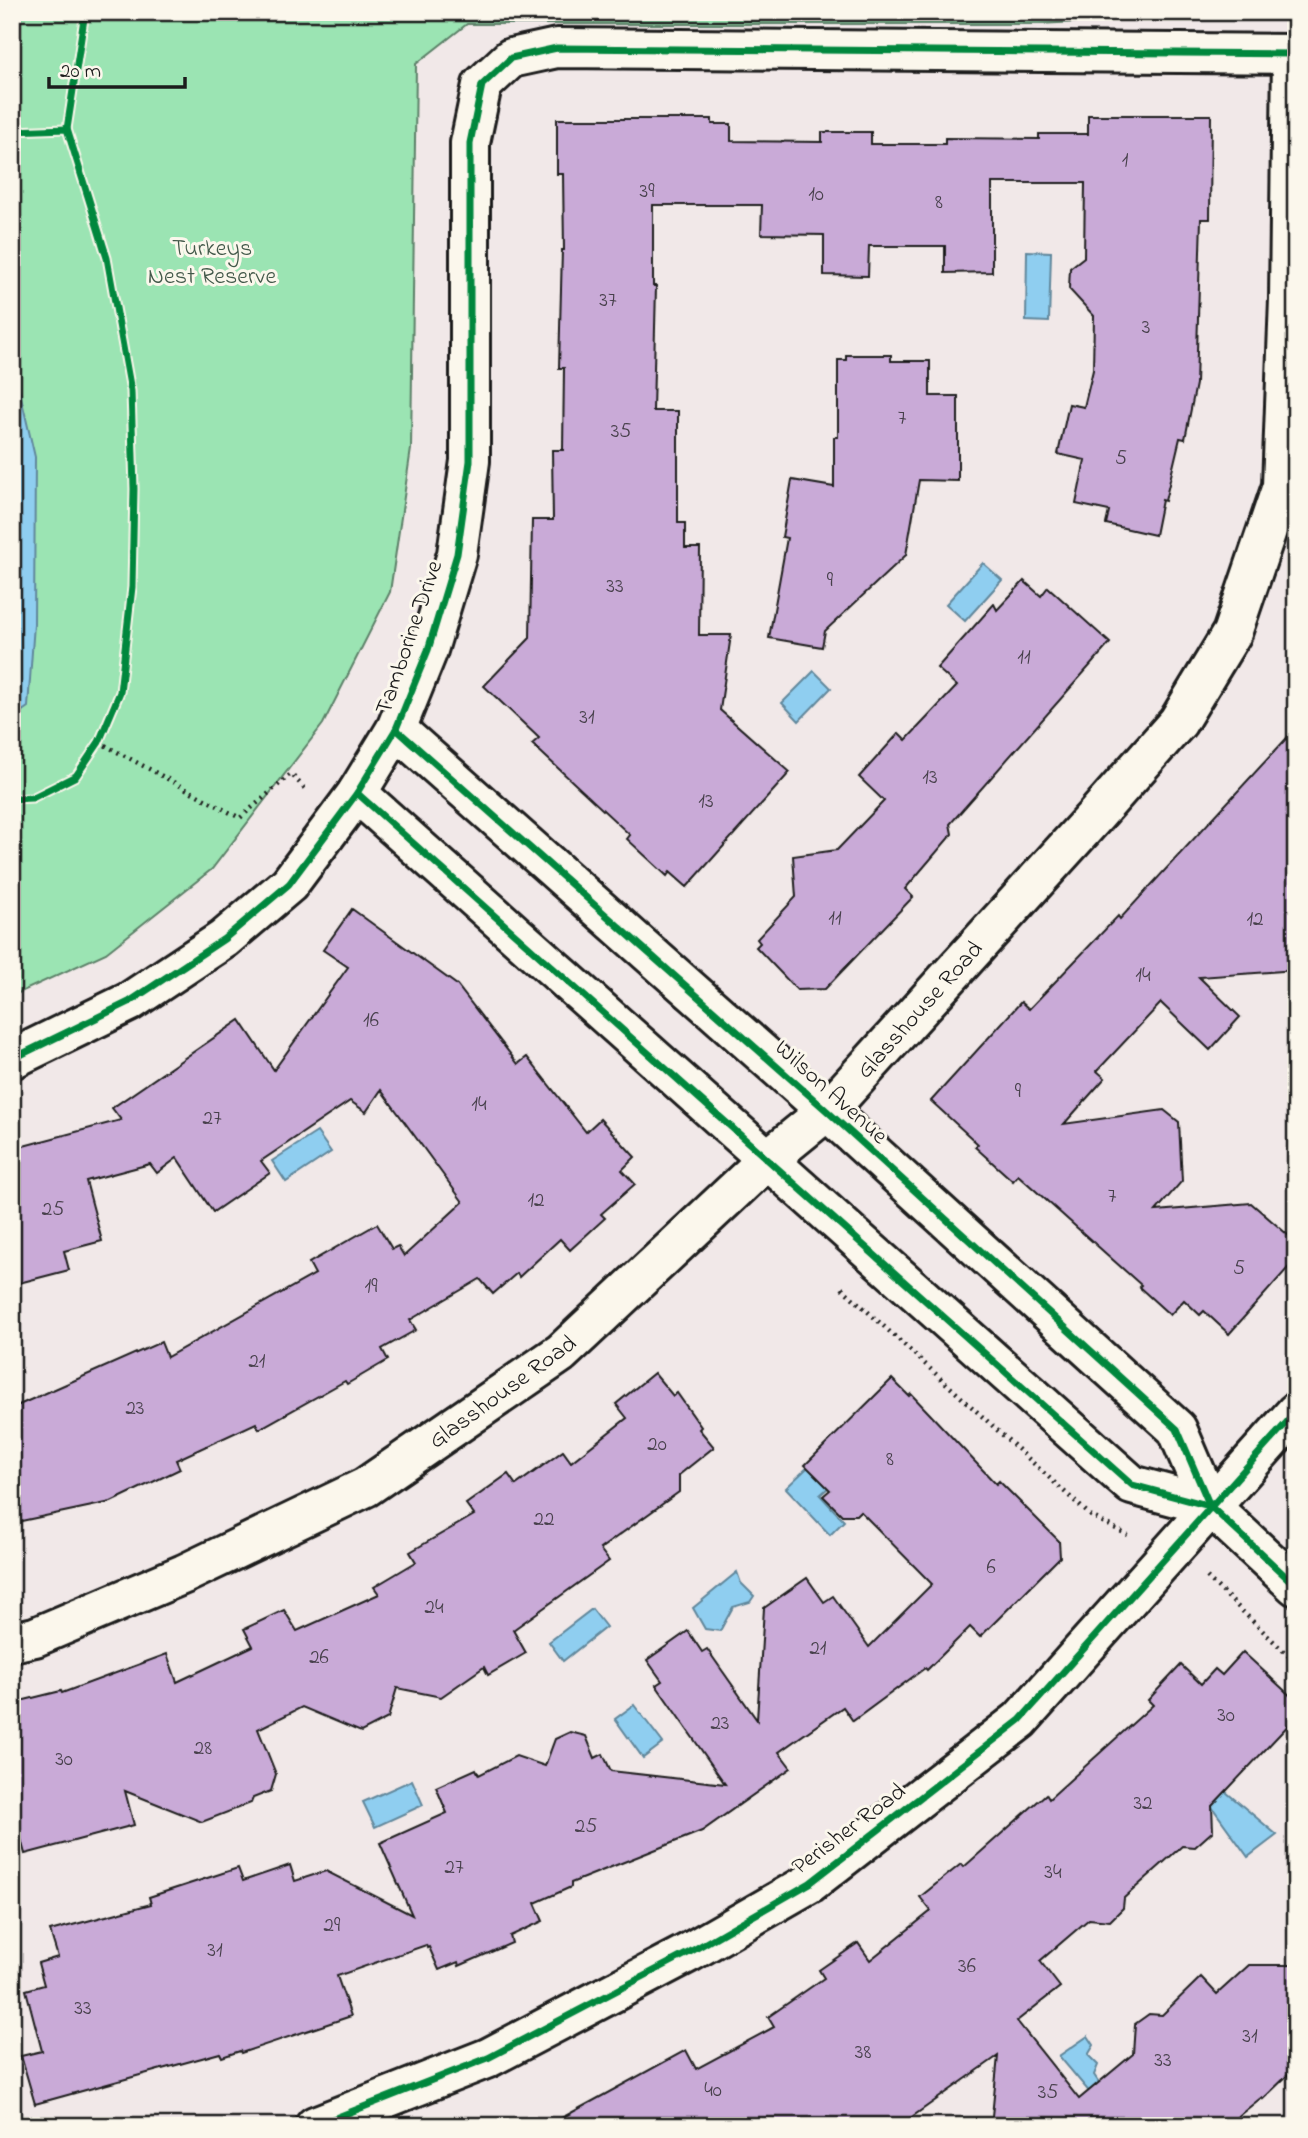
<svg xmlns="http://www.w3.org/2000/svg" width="1308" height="2138" font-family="'Indie Flower',sans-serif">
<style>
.green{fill:#9be4b3;stroke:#5c8068;stroke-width:2}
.water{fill:#8fcef0;stroke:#61879b;stroke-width:2}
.building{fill:#c9aad7;stroke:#1c1c1c;stroke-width:2}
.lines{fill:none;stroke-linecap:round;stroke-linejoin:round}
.street-casing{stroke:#1c1c1c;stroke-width:44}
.path{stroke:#1c1c1c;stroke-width:4.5;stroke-dasharray:2 5;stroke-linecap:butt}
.street{stroke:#fbf7ec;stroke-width:38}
.cycleway-casing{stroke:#fbf7ec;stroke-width:11}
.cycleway{stroke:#00873e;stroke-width:7}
.labels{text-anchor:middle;stroke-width:6;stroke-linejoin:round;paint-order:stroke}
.number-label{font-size:21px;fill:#47404b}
.park-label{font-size:24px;fill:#425849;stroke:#fbf7ec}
.street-label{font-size:24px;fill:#1c1c1c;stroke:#fbf7ec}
</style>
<rect width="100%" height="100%" fill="#f1e8e8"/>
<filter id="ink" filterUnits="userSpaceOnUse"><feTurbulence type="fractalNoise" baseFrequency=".0143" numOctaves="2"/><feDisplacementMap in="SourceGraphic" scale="14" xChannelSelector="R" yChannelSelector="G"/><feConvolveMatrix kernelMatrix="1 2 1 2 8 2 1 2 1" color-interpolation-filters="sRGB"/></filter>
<g filter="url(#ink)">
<path class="green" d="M 12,12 L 1277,12 L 1038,24 L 467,24 L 416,64 L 411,449 L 390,592 L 323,724 L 212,869 L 106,953 L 12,996 Z"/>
<g class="water">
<path d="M 1027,251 L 1051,252 L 1049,322 L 1026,321 Z"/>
<path d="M 12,358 L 35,457 L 34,624 L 28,707 L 12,718 Z"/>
<path d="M 983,563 L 1002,580 L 965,621 L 946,604 Z"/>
<path d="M 814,671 L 831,688 L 799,721 L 782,703 Z"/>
<path d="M 317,1132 L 331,1152 L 286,1182 L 272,1161 Z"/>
<path d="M 808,1467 L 828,1488 L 820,1495 L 844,1521 L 830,1535 L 786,1488 Z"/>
<path d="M 737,1572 L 741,1583 L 754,1596 L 750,1602 L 733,1607 L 720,1631 L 705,1629 L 693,1608 Z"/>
<path d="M 592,1609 L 606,1627 L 563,1661 L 549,1642 Z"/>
<path d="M 634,1705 L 663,1743 L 643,1758 L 615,1719 Z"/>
<path d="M 412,1780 L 423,1805 L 375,1827 L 363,1802 Z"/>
<path d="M 1220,1787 L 1277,1835 L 1248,1857 L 1207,1800 Z"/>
<path d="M 1088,2036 L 1094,2045 L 1088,2055 L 1098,2065 L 1094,2075 L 1106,2093 L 1096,2100 L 1059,2056 Z"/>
</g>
<g class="building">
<path d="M 1088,115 L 1211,115 L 1210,219 L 1201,219 L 1196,384 L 1185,439 L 1180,438 L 1165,501 L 1162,500 L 1155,535 L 1106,524 L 1109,511 L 1076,504 L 1085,460 L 1058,454 L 1069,404 L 1084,407 L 1093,370 L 1094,316 L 1069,289 L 1070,268 L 1084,257 L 1085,183 L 992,183 L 992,272 L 945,273 L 945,246 L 869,246 L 868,276 L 824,275 L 824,235 L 761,234 L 762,205 L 653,205 L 653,286 L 656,286 L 653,411 L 678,411 L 678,523 L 685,523 L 685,548 L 700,548 L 699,635 L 731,635 L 720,710 L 790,772 L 687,887 L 670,872 L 667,876 L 627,839 L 630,835 L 532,744 L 539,738 L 484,686 L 530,638 L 532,520 L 553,520 L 552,450 L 563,450 L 564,368 L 559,368 L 562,250 L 564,250 L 563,174 L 557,174 L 557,119 L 712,119 L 712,124 L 731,124 L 731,141 L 822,142 L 822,132 L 871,132 L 871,144 L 945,144 L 945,138 L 1039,139 L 1039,134 L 1088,134 Z"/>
<path d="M 846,355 L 891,355 L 891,361 L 930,361 L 930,396 L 958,396 L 958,481 L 919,480 L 906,555 L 825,631 L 822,647 L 769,638 L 787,538 L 782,537 L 792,480 L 834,487 L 834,437 L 838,437 L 838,360 L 846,360 Z"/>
<path d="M 1024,581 L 1041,596 L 1048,587 L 1110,643 L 950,824 L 952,834 L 905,889 L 913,897 L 825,989 L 797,990 L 756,947 L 760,943 L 757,939 L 796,897 L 793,856 L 837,850 L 884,801 L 859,777 L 899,733 L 906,740 L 957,686 L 937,668 L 994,604 L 997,610 Z"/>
<path d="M 1296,728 L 1296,970 L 1199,977 L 1240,1017 L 1210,1050 L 1161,1003 L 1097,1071 L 1105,1078 L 1064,1124 L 1164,1110 L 1179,1122 L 1182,1181 L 1156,1211 L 1251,1203 L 1296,1242 L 1296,1259 L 1229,1334 L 1204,1311 L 1200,1315 L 1184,1300 L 1170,1315 L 1139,1287 L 1141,1285 L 1018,1175 L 1013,1181 L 975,1147 L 978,1144 L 931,1101 L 1021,1002 L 1029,1009 L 1118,916 L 1120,919 Z"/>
<path d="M 352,909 L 457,985 L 518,1064 L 527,1057 L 586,1132 L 600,1119 L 635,1157 L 622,1170 L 635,1184 L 601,1214 L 605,1218 L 570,1250 L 560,1239 L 519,1277 L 517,1273 L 493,1294 L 480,1279 L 410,1320 L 416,1330 L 382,1349 L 388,1360 L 347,1384 L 345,1381 L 259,1429 L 256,1423 L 176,1460 L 180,1469 L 111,1502 L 12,1523 L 12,1408 L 161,1342 L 167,1357 L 315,1274 L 309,1263 L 377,1224 L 392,1249 L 398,1246 L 404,1256 L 463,1202 L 381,1090 L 366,1112 L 350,1101 L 261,1161 L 270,1173 L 213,1212 L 177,1158 L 157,1173 L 150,1164 L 86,1181 L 102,1241 L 64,1251 L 69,1270 L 19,1283 L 12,1259 L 12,1149 L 121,1120 L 112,1108 L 240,1020 L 274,1070 L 348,967 L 323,950 Z"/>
<path d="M 654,1373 L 673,1396 L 677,1393 L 701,1427 L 699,1429 L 714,1447 L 679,1475 L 679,1492 L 600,1549 L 609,1561 L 513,1630 L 526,1653 L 488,1675 L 484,1667 L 441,1697 L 397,1688 L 388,1718 L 361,1732 L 302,1707 L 258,1729 L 276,1774 L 271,1791 L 253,1798 L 251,1803 L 202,1822 L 125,1791 L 134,1825 L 25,1854 L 12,1806 L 12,1703 L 61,1691 L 62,1693 L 167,1654 L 177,1682 L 253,1646 L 244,1629 L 284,1610 L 297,1631 L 379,1594 L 374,1587 L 416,1562 L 410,1552 L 474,1515 L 466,1504 L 508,1474 L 516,1485 L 563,1451 L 571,1462 L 627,1418 L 616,1404 Z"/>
<path d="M 892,1379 L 909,1396 L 911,1394 L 996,1484 L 999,1481 L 1059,1541 L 1060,1557 L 980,1637 L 970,1627 L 927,1670 L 925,1668 L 853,1721 L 843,1707 L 779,1752 L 791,1768 L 702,1831 L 571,1883 L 571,1887 L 535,1903 L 543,1921 L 510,1936 L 512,1943 L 459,1966 L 458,1962 L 439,1970 L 429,1947 L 427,1948 L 426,1945 L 337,1976 L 351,2016 L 241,2053 L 240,2051 L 222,2057 L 220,2053 L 35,2104 L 21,2056 L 42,2051 L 26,1990 L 44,1985 L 38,1963 L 58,1957 L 50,1931 L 151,1904 L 149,1897 L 238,1868 L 243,1881 L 290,1865 L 295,1881 L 326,1871 L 412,1915 L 380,1843 L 447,1813 L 436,1787 L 476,1769 L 479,1775 L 516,1756 L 545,1766 L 555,1739 L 570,1732 L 586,1736 L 595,1758 L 603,1754 L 611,1771 L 725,1784 L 656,1685 L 662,1681 L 647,1660 L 688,1631 L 702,1652 L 707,1649 L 757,1720 L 764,1608 L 807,1578 L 824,1602 L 833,1596 L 869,1647 L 932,1584 L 860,1511 L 856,1515 L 842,1515 L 823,1496 L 830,1490 L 805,1465 Z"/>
<path d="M 1243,1652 L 1296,1701 L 1296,1717 L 1212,1806 L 1213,1831 L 1195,1847 L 1182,1846 L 1124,1898 L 1123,1908 L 1110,1921 L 1089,1919 L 1040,1961 L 1060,1987 L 1017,2021 L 1079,2099 L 1133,2054 L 1135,2024 L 1149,2014 L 1162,2015 L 1201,1977 L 1217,1994 L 1249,1965 L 1296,1965 L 1296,2067 L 1263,2099 L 1262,2097 L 1226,2126 L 991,2126 L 998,2056 L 899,2126 L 547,2126 L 686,2050 L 696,2069 L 774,2027 L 768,2017 L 824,1978 L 819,1970 L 858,1943 L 870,1960 L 931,1911 L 920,1897 L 961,1864 L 964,1867 L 1046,1794 L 1049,1799 L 1153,1705 L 1148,1700 L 1181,1665 L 1201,1684 L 1215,1669 L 1222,1675 Z"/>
</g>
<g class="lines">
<defs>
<g id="street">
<path d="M 396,729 L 827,1111 L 1177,1429 L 1210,1506 L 1296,1586"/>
<path d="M 357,793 L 1132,1485 L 1210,1506"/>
<path d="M 12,1059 L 129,1002 L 224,939 L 289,884 L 357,793 L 396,729 L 428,650 L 457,554 L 470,461 L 470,143 L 482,85 L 511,58 L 557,48 L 1296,54"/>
<path d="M 12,1642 L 35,1637 L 184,1574 L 366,1487 L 561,1353 L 768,1159 L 827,1111 L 1096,815 L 1178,722 L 1232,633 L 1282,486 L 1289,299 L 1292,54"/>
<path d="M 315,2126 L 488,2058 L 690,1952 L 810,1883 L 1020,1720 L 1296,1412"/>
</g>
</defs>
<use href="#street" class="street-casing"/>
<g class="path">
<path d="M 99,742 L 240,818 L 291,774 L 307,791"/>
<path d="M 842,1288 L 1091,1516 L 1128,1535"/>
<path d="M 1207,1577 L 1296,1663"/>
</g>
<use href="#street" class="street"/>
<defs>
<g id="cycleway">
<path d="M 67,129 L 85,12"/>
<path d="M 12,131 L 67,129 L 107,258 L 131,391 L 134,489 L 132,587 L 120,692 L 99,742 L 76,776 L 32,798 L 12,799"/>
<path d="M 396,729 L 827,1111 L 1177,1429 L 1210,1506 L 1296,1586"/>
<path d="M 357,793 L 1132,1485 L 1210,1506"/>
<path d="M 12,1059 L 129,1002 L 224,939 L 289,884 L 357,793 L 396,729 L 428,650 L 457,554 L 470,461 L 470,143 L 482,85 L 511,58 L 557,48 L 1296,54"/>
<path d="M 315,2126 L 488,2058 L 690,1952 L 810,1883 L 1020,1720 L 1296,1412"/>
</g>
</defs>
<use href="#cycleway" class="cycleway-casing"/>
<use href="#cycleway" class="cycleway"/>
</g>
</g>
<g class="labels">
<g class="number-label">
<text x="1125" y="166">1</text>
<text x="647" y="197">39</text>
<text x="816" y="200">10</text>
<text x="939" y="208">8</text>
<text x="608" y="306">37</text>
<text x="1146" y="333">3</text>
<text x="902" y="424">7</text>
<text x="621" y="437">35</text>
<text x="1121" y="464">5</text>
<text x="830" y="586">9</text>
<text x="615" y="592">33</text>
<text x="1024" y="663">11</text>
<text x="587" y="723">31</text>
<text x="930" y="783">13</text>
<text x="706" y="807">13</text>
<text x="835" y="924">11</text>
<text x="1255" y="925">12</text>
<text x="1143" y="981">14</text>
<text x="371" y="1026">16</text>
<text x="1018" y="1097">9</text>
<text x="479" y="1110">14</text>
<text x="212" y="1124">27</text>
<text x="1112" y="1202">7</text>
<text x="536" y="1206">12</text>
<text x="53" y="1215">25</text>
<text x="1239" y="1274">5</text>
<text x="371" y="1292">19</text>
<text x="257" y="1367">21</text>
<text x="135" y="1414">23</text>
<text x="657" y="1450">20</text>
<text x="890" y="1465">8</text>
<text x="544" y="1525">22</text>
<text x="991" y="1573">6</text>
<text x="434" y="1613">24</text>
<text x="818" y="1654">21</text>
<text x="319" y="1663">26</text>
<text x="1226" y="1721">30</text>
<text x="720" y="1729">23</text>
<text x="203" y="1754">28</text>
<text x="64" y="1765">30</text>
<text x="1143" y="1809">32</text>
<text x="586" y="1832">25</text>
<text x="454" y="1873">27</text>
<text x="1053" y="1878">34</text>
<text x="332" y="1931">29</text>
<text x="215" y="1956">31</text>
<text x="967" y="1972">36</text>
<text x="83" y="2014">33</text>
<text x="1250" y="2042">31</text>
<text x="863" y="2058">38</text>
<text x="1163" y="2066">33</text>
<text x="713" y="2096">40</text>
<text x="1048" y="2098">35</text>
</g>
<g class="park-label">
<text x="212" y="255">Turkeys<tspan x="212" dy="28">Nest Reserve</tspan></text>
</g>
<g class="street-label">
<text transform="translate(408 637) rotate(-71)" y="8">Tamborine Drive</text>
<text transform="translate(919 1009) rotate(-48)" y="8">Glasshouse Road</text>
<text transform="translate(832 1091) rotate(42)" y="8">Wilson Avenue</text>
<text transform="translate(502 1391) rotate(-36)" y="8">Glasshouse Road</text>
<text transform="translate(848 1828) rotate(-37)" y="8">Perisher Road</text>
</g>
</g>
<rect width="1308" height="2138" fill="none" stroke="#fbf7ec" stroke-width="42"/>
<rect x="21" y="21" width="1266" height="2096" fill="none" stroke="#1c1c1c" stroke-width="2.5" filter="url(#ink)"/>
<path d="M49 77v10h136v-10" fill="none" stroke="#1c1c1c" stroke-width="3.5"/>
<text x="60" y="77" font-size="21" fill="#1c1c1c" stroke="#fbf7ec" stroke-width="5" paint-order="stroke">20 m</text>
</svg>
